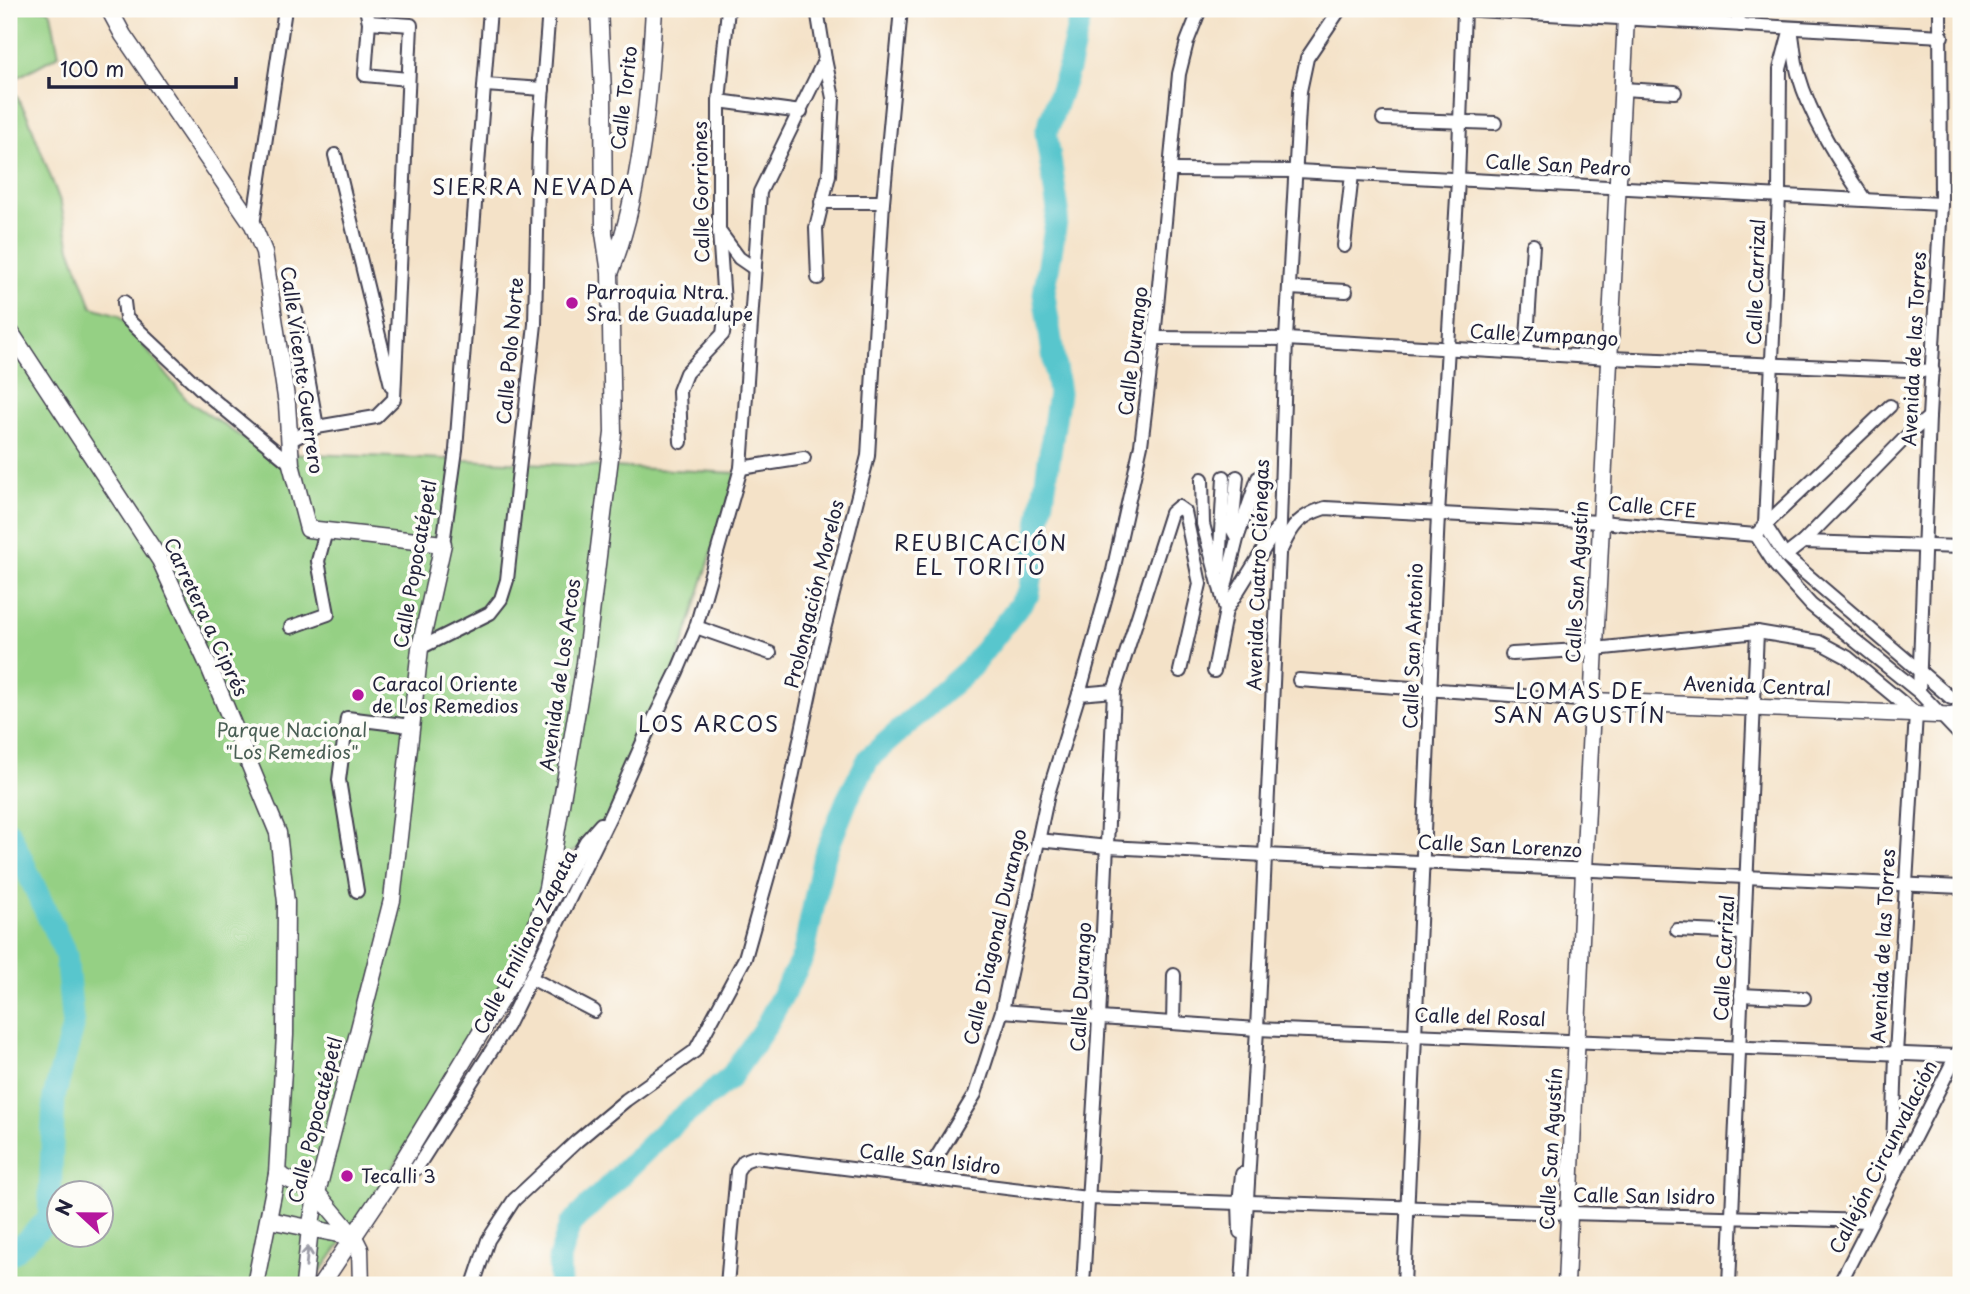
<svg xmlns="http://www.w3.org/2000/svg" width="1970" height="1294" font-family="'Playpen Sans',sans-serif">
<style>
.green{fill:#95d084;stroke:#5c7960;stroke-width:2;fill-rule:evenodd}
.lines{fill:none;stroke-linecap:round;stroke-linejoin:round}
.river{stroke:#58c6cd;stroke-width:23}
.street-casing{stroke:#423f50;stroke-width:16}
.secondary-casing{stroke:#423f50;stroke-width:19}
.street{stroke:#fff;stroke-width:12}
.secondary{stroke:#fff;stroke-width:16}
.oneway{stroke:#9c9ca7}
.poi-dot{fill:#b5179e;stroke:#fdfcf7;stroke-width:2.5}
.labels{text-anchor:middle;stroke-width:7;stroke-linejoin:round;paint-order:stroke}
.street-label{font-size:19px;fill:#22223b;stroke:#fdfcf7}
.poi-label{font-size:19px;fill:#22223b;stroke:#fdfcf7;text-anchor:start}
.park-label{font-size:19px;fill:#4a5f55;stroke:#fdfcf7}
.neighbourhood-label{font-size:21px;letter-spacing:2px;fill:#22223b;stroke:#fdfcf7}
</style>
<rect width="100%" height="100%" fill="#fdfcf7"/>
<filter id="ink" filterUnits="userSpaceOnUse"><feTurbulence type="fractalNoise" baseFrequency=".0143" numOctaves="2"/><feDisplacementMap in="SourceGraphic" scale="14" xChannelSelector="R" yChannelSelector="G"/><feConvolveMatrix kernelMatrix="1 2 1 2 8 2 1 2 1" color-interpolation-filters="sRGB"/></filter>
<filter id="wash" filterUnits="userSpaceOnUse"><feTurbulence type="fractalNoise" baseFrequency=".00686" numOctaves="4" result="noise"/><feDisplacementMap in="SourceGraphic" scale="28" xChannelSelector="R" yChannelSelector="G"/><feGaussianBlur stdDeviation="1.57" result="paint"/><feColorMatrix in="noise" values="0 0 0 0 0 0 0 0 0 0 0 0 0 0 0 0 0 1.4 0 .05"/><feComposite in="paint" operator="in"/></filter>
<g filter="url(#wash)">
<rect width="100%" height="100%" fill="#f4e2c8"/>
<path class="green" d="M 9,9 L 48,9 L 51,13 L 59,55 L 9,82 L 28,117 L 61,204 L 70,248 L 92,307 L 119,315 L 187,400 L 268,455 L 306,454 L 422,458 L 737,473 L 662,711 L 595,841 L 549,863 L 540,903 L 500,995 L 386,1179 L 325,1266 L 309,1285 L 9,1285 ZM 60,1192 L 102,1192 L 102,1234 L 60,1234 Z"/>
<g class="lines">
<g class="river">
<path d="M 9,832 L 66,955 L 73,1027 L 54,1097 L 49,1219 L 14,1252 L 9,1254"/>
<path d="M 560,1285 L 559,1259 L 570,1225 L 666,1130 L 730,1078 L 766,1026 L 803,957 L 823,860 L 847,800 L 869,758 L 971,667 L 1029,593 L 1059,393 L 1044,294 L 1058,210 L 1046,133 L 1068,70 L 1082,9"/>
</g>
</g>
</g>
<g filter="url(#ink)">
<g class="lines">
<defs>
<g id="street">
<path d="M 366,9 L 369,22 L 365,75 L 408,79"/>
<path d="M 1459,9 L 1942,36"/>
<path d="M 1734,9 L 1741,25"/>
<path d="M 1792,35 C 1794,47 1795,61 1798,73 C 1811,119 1838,161 1865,200"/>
<path d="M 485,85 L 543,89"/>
<path d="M 1622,89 L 1675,92"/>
<path d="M 719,101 L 801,112"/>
<path d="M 1383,119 L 1495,123"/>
<path d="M 335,155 L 391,385"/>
<path d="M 1172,170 L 1297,171 L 1941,204"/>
<path d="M 821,202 L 883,202"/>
<path d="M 253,225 L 285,9"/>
<path d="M 719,231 L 739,258 L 755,269"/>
<path d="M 1344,246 L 1352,174"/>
<path d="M 818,278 L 816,228 L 829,175 L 833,98 L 825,59"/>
<path d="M 1289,288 L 1346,291"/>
<path d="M 124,302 L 126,318 L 204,392 L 291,464"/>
<path d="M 296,311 L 317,427"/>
<path d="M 1154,338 L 1286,339 L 1610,358 L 1933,371"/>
<path d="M 1526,354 L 1533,245"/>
<path d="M 1890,406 L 1765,525 L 1785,556 L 1951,698"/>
<path d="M 289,441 L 317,427 L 376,417 L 394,399 L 411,25 L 369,22"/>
<path d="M 681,442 L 679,391 L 686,373 L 723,334 L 725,318 L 719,231 L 719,101 L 728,9"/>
<path d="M 741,468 L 804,458"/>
<path d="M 1202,479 L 1203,524 L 1226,610"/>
<path d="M 1756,535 L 1765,525 L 1779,195 L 1780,69 L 1791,28"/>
<path d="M 1756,535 L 1776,566 L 1811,605 L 1919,692 L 1961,736"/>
<path d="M 1237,538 L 1232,529 L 1237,477"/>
<path d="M 1803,542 L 1961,547"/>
<path d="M 443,544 L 456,450 L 490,9"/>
<path d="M 1282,548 C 1293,524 1300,516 1325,508 L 1600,522 L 1756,535"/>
<path d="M 1785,556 L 1803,542 L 1909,434 L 1929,417"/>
<path d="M 1219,568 L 1224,477"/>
<path d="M 1223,595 L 1237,539 L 1258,478"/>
<path d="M 291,627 L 328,614 L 318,561 L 326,531"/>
<path d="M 696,627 L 770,653"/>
<path d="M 420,648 L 490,613 L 501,599 L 507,580 L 535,324 L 539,138 L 549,9"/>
<path d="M 1512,654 L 1595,649 L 1757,632 L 1819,642 L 1847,657 L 1916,714 L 1896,1054 L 1892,1180"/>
<path d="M 1214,671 L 1226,610 L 1280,523"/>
<path d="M 1299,680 L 1592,701"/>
<path d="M 1919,692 L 1929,417 L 1941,204 L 1940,9"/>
<path d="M 1079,694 L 1114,691"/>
<path d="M 1038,840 L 1108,847 L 1265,855 L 1961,887"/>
<path d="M 357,891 L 339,780 L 347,718 L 411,726"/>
<path d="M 544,915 L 586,841 L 601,824"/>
<path d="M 1677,930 L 1744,933"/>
<path d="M 531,978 L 594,1011"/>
<path d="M 1741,995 L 1804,998"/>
<path d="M 1002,1011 L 1257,1029 L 1956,1056"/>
<path d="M 1173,1023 L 1174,975"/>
<path d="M 924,1178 L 975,1094 L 1002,1011 L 1048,794 L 1079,694 L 1113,571 L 1141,445 L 1154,338 L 1179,74 L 1187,42 L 1200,9"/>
<path d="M 392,1179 L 416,1169 L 507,1026 L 611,814 L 646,735 L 677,672 L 696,627 L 741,468 L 760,192 L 825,59 L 817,9"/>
<path d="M 1249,1202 L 1568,1213 L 1871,1221"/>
<path d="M 1240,1232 L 1239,1203 L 1242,1174"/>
<path d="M 473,1285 L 488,1240 L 514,1200 L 577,1141 L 626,1100 L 695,1051 L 745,958 L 781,830 L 820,645 L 868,456 L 883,202 L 901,9"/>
<path d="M 727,1285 L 737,1171 L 744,1161 L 755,1157 L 1087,1198 L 1239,1203"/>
<path d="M 1083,1285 L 1099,1019 L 1114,691 L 1171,513 L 1178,507 L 1185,512 L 1200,584 L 1180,671"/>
<path d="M 1242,1285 L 1257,1029 L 1279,554 L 1286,339 L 1300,91 L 1307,58 L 1340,9"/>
<path d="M 1404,1285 L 1438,514 L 1458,180 L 1464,9"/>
<path d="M 1729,1285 L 1757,632"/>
<path d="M 1839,1285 L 1961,1046"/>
</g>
<g id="secondary">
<path d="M 109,9 L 123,35 L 253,225 L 264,252 L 287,404 L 291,464 L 308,529 L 443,544 L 420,648 L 392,900 L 317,1193 L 310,1228 L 304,1285"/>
<path d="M 611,271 C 642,189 649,96 654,9"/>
<path d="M 9,330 L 160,560 L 210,669 L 278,833 L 286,902 L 285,1035 L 277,1174 L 255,1285"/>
<path d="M 1592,701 L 1961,716"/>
<path d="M 277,1174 L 317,1193 L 354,1237 L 360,1249 L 361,1285"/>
<path d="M 269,1220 L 354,1237"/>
<path d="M 321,1285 L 392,1179 L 515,976 L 535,930 L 547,888 L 585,663 L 613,433 L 610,273 L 604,233 L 603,92 L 599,9"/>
<path d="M 1566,1285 L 1584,870 L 1626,17 L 1621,9"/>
</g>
</defs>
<use href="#street" class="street-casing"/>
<use href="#secondary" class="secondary-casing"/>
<use href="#street" class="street"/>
<use href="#secondary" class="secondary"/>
</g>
<defs><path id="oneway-shaft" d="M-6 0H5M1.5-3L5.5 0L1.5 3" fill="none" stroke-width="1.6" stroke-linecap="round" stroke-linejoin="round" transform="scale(1.75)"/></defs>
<use class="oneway" href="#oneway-shaft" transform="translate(307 1257) rotate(-84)"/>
</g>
<g class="poi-dot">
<circle cx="572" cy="303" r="7"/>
<circle cx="358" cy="695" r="7"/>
<circle cx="347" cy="1176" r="7"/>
</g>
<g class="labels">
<g class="street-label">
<text transform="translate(624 98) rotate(-83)" y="7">Calle Torito</text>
<text transform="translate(1558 165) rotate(3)" y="7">Calle San Pedro</text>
<text transform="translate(701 192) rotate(-91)" y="7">Calle Gorriones</text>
<text transform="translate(1756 282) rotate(-88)" y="7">Calle Carrizal</text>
<text transform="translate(1544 335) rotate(3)" y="7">Calle Zumpango</text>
<text transform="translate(1914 349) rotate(-87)" y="7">Avenida de las Torres</text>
<text transform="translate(510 351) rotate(-85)" y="7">Calle Polo Norte</text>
<text transform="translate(1133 351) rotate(-83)" y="7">Calle Durango</text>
<text transform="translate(302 370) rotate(82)" y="7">Calle Vicente Guerrero</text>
<text transform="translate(1652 507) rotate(5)" y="7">Calle CFE</text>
<text transform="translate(415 564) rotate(-80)" y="7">Calle Popocatépetl</text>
<text transform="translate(1258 575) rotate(-88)" y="7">Avenida Cuatro Ciénegas</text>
<text transform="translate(1577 582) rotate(-87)" y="7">Calle San Agustín</text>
<text transform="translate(814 594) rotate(-76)" y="7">Prolongación Morelos</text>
<text transform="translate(206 617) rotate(65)" y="7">Carretera a Ciprés</text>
<text transform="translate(1413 646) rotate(-88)" y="7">Calle San Antonio</text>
<text transform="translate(560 675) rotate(-82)" y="7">Avenida de Los Arcos</text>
<text transform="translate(1757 686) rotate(2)" y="7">Avenida Central</text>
<text transform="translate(1500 846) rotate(3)" y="7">Calle San Lorenzo</text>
<text transform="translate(995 937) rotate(-77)" y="7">Calle Diagonal Durango</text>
<text transform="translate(525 942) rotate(-63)" y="7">Calle Emiliano Zapata</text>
<text transform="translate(1883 946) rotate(-87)" y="7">Avenida de las Torres</text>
<text transform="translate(1724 958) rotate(-87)" y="7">Calle Carrizal</text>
<text transform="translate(1081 987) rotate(-87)" y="7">Calle Durango</text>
<text transform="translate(1480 1017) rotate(2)" y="7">Calle del Rosal</text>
<text transform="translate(315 1120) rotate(-76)" y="7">Calle Popocatépetl</text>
<text transform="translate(1551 1149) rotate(-87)" y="7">Calle San Agustín</text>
<text transform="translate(1883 1157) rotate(-63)" y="7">Callejón Circunvalación</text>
<text transform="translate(930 1159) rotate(7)" y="7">Calle San Isidro</text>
<text transform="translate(1644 1196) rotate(1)" y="7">Calle San Isidro</text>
</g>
<g class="poi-label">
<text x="586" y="299">Parroquia Ntra.<tspan x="586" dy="22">Sra. de Guadalupe</tspan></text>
<text x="372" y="691">Caracol Oriente<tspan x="372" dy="22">de Los Remedios</tspan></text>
<text x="361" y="1183">Tecalli 3</text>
</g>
<g class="park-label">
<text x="292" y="737">Parque Nacional<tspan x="292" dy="22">"Los Remedios"</tspan></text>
</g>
<g class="neighbourhood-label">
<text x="534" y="195">SIERRA NEVADA</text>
<text x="981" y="551">REUBICACIÓN<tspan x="981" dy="24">EL TORITO</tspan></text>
<text x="1580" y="699">LOMAS DE<tspan x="1580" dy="24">SAN AGUSTÍN</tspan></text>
<text x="709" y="732">LOS ARCOS</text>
</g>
</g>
<rect width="1970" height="1294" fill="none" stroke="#fdfcf7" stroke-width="35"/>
<g transform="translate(80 1214) rotate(292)"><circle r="33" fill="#fdfcf7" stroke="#a5a5ac" stroke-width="2"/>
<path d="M0-5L12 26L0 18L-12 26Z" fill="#b5179e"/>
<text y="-10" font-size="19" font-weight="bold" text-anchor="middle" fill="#22223b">N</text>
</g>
<path d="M49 77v10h187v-10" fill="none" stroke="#22223b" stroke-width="3.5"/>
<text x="60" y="77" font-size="21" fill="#22223b" stroke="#fdfcf7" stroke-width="5" paint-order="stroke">100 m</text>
</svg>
